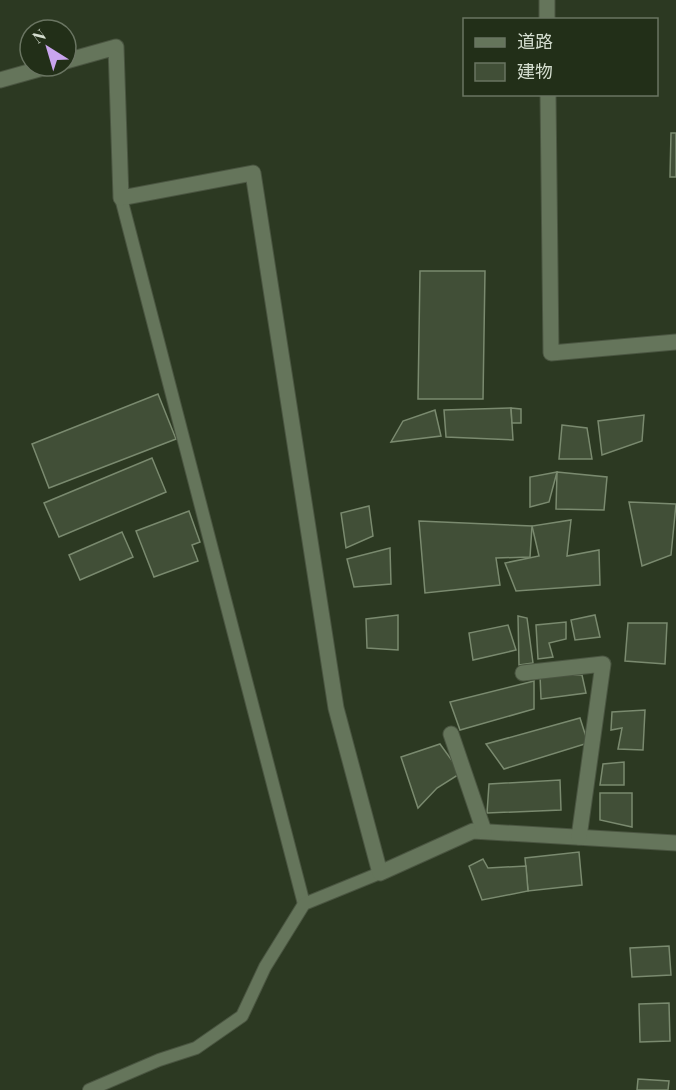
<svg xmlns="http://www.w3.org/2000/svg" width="676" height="1090" font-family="'Playfair Display','Noto Sans JP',serif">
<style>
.building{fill:#414f37;stroke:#7a8a6f;stroke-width:1.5}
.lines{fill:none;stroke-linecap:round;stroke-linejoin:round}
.lane-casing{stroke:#4a5541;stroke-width:14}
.street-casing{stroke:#4a5541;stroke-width:17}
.lane{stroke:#65755b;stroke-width:12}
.street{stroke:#65755b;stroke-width:15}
</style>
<rect width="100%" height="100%" fill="#2c3922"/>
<g class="building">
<path d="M 671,133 L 676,133 L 676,177 L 670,177 Z"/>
<path d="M 420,271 L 485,271 L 483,399 L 418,399 Z"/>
<path d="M 158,394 L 176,439 L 49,488 L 32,444 Z"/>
<path d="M 511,408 L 513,440 L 446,437 L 444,410 Z"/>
<path d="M 511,408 L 521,409 L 521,423 L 512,423 Z"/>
<path d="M 435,410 L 441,436 L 391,442 L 403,421 Z"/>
<path d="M 644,415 L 642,441 L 602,455 L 598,421 Z"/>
<path d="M 562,425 L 587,428 L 592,459 L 559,459 Z"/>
<path d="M 152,458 L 166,492 L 59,537 L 44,503 Z"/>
<path d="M 557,472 L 607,477 L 604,510 L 556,509 Z"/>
<path d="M 557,472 L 549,502 L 530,507 L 530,477 Z"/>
<path d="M 629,502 L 676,504 L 671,555 L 642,566 Z"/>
<path d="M 369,506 L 373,536 L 346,548 L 341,513 Z"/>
<path d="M 189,511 L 200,542 L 192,545 L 198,561 L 154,577 L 136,531 Z"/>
<path d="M 571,520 L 567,556 L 599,550 L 600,585 L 516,591 L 505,563 L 539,556 L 532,526 Z"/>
<path d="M 419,521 L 532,526 L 530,557 L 496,558 L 500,585 L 425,593 Z"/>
<path d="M 122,532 L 133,557 L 80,580 L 69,555 Z"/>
<path d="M 390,548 L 391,584 L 354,587 L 347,559 Z"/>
<path d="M 398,615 L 398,650 L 367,648 L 366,619 Z"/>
<path d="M 595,615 L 600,637 L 575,640 L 571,620 Z"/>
<path d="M 518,616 L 527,618 L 533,663 L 519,665 Z"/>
<path d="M 566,622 L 566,639 L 549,643 L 553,657 L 538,659 L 536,625 Z"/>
<path d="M 628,623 L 667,623 L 665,664 L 625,661 Z"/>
<path d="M 508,625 L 516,650 L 473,660 L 469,633 Z"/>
<path d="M 540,675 L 582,675 L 586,693 L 541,699 Z"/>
<path d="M 534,681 L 534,709 L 460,730 L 450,702 Z"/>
<path d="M 645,710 L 643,750 L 618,749 L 622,728 L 611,730 L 612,712 Z"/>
<path d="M 580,718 L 588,743 L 504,769 L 486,744 Z"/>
<path d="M 440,744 L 461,773 L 437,788 L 418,808 L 401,757 Z"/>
<path d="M 624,762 L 624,785 L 600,785 L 603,764 Z"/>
<path d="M 560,780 L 561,810 L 487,813 L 489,784 Z"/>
<path d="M 600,793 L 632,793 L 632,827 L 600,820 Z"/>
<path d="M 579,852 L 582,885 L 528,891 L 525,858 Z"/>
<path d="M 483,859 L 488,868 L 526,866 L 528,891 L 482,900 L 469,866 Z"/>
<path d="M 669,946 L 671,975 L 632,977 L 630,948 Z"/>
<path d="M 669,1003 L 670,1041 L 640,1042 L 639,1004 Z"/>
<path d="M 638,1079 L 669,1081 L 668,1090 L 637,1090 Z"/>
</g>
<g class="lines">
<defs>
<g id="lane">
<path d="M 121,198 L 304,904"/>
<path d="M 89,1090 L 159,1060 L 196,1048 L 242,1016 L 265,967 L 304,904 L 380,873"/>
</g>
<g id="street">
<path d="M 547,0 L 547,20"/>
<path d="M 66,61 L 116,47 L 121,198 L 253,173 L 336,708 L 380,873 L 473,831 L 676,843"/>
<path d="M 0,80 L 50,66"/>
<path d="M 548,94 L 551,353 L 676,342"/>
<path d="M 523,673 L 603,664 L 579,837"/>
<path d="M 451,734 L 484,831"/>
</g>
</defs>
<use href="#lane" class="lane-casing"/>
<use href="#street" class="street-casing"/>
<use href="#lane" class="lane"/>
<use href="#street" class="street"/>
</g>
<rect x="463" y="18" width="195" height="78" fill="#222f18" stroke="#6a7562" stroke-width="1.5"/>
<rect x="475" y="38" width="30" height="9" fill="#65755b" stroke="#6a7562" stroke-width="1.5"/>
<text x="517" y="48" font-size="18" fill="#d5ded0">道路</text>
<rect x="475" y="63" width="30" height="18" fill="#414f37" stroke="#6a7562" stroke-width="1.5"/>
<text x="517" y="78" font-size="18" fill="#d5ded0">建物</text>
<g transform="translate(48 48) rotate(323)"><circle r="28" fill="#222f18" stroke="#6a7562" stroke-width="1.5"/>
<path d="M0-4.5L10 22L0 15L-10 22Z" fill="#c9a5ee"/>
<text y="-9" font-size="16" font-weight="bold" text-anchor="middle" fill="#d5ded0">N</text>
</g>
</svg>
